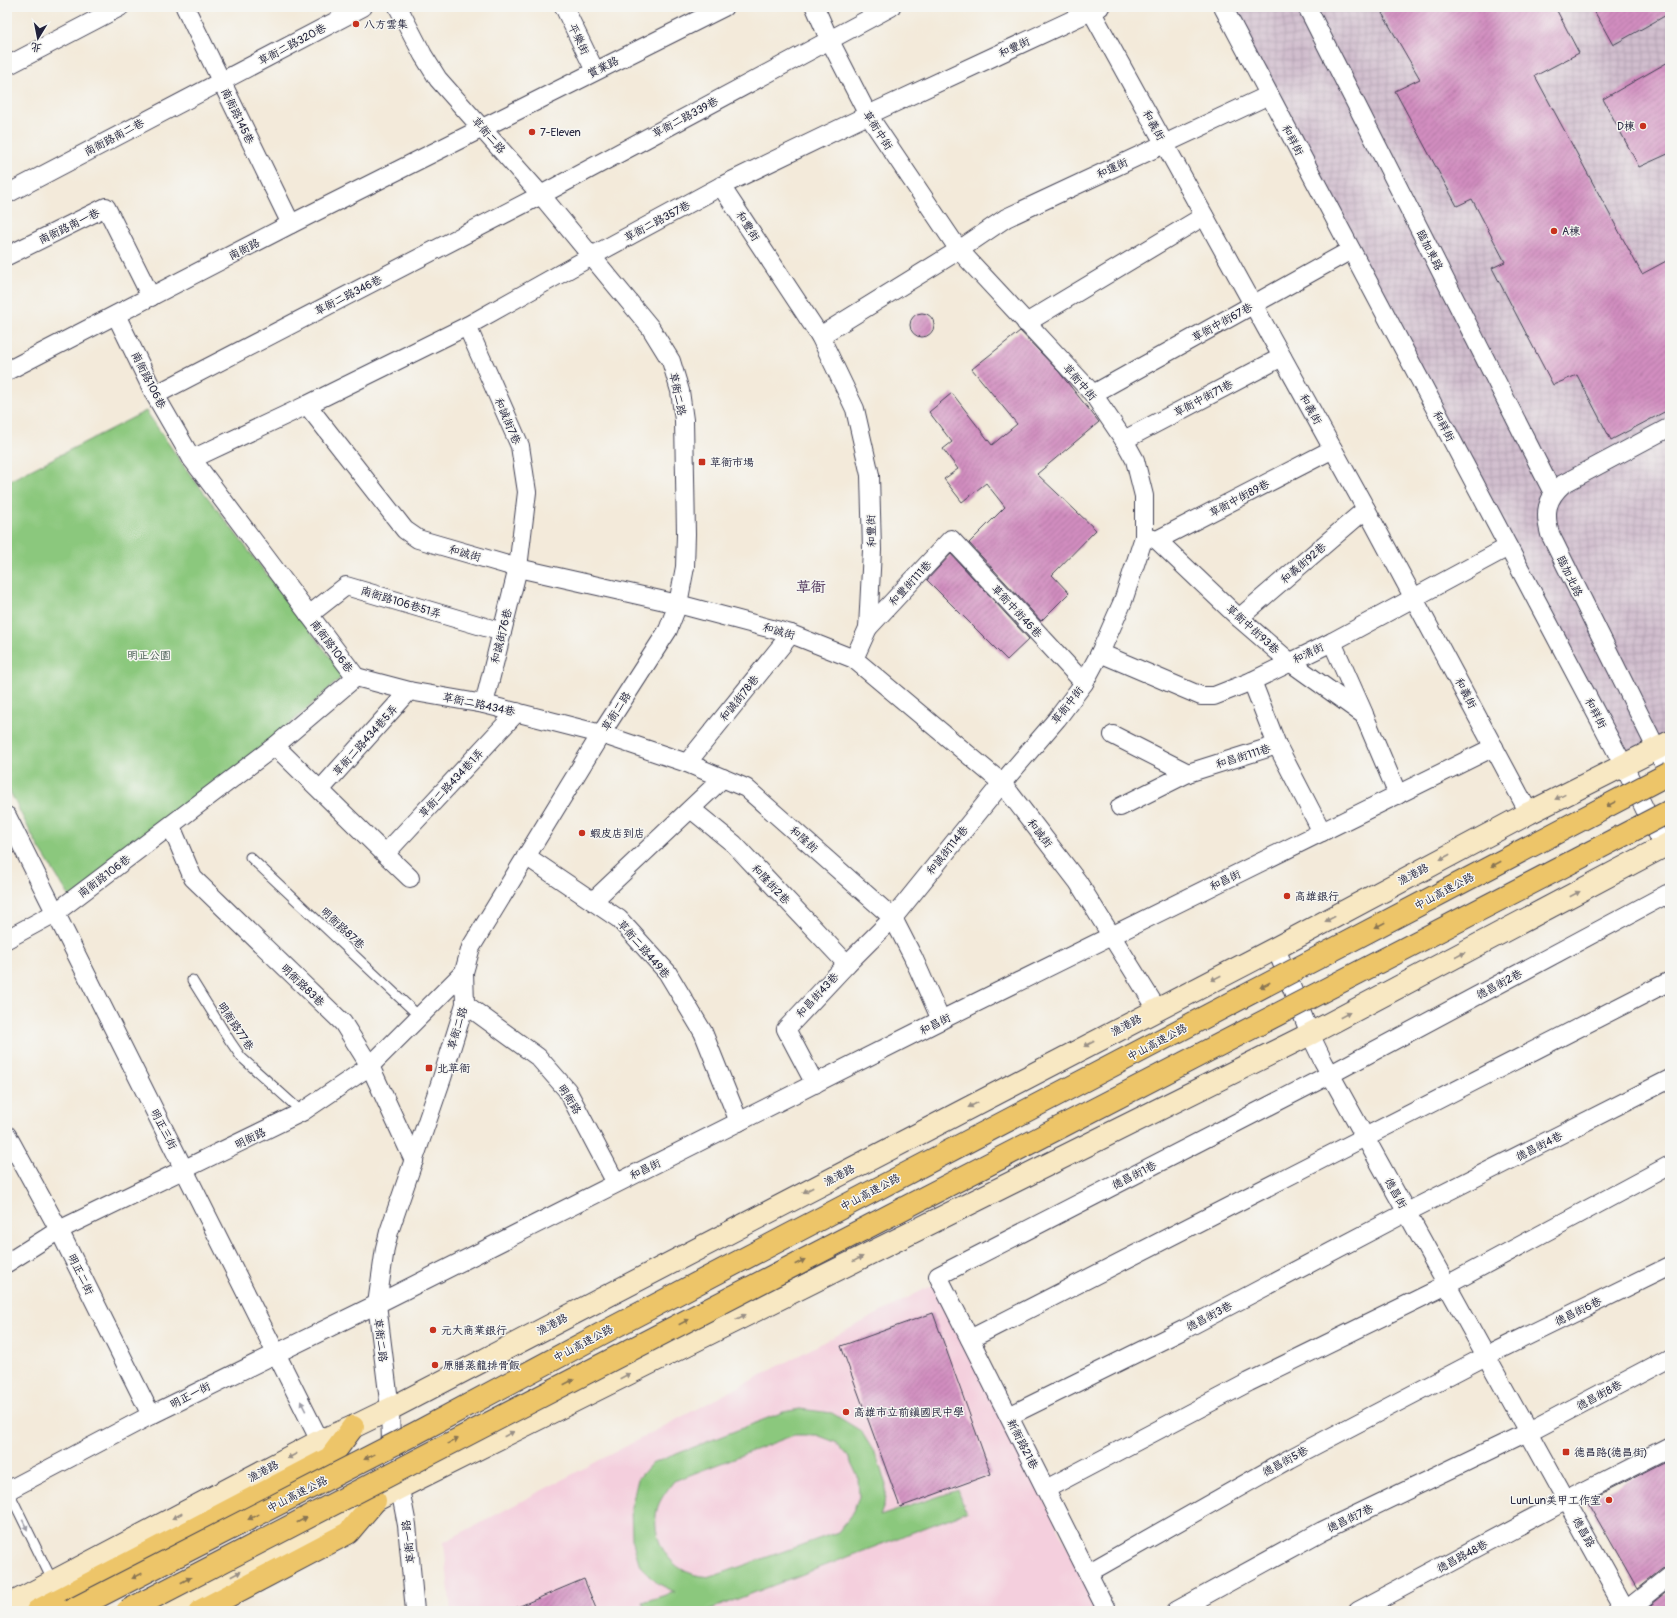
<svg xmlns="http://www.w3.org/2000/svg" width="1677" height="1618" font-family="Pangolin,'LXGW WenKai TC',sans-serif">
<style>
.built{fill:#f4cfdd}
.industrial{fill:url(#industrial-grid)}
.park{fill:#8bc87d;stroke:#56755c;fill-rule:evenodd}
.building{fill:url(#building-hatch)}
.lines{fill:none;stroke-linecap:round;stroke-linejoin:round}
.lane-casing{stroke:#414053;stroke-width:11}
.street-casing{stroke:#414053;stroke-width:20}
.secondary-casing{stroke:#414053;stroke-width:24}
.highway-casing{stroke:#414053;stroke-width:24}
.lane{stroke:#fff;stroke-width:9}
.street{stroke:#fff;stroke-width:18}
.secondary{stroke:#f8e8c3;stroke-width:22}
.highway{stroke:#edc569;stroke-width:22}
.highway-bridge-casing{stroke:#414053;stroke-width:24;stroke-linecap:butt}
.highway-bridge{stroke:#edc569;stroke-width:22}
.oneway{fill:#988f86}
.oneway2{fill:#887452}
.oneway3{fill:#9c9ca7}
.poi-dot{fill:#c8321e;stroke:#f6f6f2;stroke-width:1.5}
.labels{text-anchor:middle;stroke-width:3;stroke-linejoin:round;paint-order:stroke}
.poi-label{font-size:11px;fill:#22223b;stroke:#f6f6f2;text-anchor:start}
.street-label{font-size:11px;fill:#22223b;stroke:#f6f6f2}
.park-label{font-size:11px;fill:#475c52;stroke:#f6f6f2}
.district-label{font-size:15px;font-weight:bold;fill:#5f4769;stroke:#f6f6f2}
</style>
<defs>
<pattern id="industrial-grid" width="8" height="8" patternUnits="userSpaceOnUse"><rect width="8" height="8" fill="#d0bdcd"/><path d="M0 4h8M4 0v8" fill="none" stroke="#b2a2b1"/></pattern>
<pattern id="building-hatch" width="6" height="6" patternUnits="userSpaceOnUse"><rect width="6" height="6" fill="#d18dbf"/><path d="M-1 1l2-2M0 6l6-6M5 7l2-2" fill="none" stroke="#a9739c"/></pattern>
</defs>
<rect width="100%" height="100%" fill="#f6f6f2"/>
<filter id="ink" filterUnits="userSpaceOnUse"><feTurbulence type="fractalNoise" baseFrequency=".025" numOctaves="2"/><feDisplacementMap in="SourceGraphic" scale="8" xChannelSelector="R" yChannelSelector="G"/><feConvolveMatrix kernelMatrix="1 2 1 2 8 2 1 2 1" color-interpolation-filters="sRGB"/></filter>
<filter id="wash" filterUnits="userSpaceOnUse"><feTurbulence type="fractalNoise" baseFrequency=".012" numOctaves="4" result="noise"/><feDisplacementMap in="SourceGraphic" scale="16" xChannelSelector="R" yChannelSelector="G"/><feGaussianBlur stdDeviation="0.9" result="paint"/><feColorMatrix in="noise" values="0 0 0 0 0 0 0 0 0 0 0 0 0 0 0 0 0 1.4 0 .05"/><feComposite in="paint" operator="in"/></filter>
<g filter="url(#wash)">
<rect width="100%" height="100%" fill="#f3eada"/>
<path class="built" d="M 938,1282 L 1099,1611 L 451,1611 L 444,1542 Z"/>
<path class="industrial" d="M 1223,7 L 1670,7 L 1670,742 L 1624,766 Z"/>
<g class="park">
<path d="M 146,411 L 186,469 L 344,675 L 271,741 L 71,899 L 35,841 L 7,786 L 7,482 Z"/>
<path d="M 800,1409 L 832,1413 L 861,1431 L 877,1457 L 886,1485 L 884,1505 L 880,1516 L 958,1490 L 966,1512 L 706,1611 L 646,1611 L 643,1602 L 675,1592 L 657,1583 L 640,1566 L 632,1539 L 631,1508 L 638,1479 L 651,1464 L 783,1412 ZM 794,1435 L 817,1435 L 835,1442 L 849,1458 L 858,1477 L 859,1498 L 850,1517 L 838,1532 L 711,1577 C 705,1576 696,1576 690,1573 C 666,1565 651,1535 657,1510 C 659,1500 668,1489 674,1481 Z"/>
</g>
<g id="blocks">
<g class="building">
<path d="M 1393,7 L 1555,7 L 1579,53 L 1535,76 L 1642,274 L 1670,259 L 1670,409 L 1611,440 L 1577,375 L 1553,385 L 1492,268 L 1505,262 L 1472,199 L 1457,206 L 1395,91 L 1420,79 L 1382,13 Z"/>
<path d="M 1592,7 L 1670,7 L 1670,13 L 1613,45 Z"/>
<path d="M 1670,61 L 1670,153 L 1639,167 L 1603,99 Z"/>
<circle cx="922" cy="325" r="12"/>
<path d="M 1020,331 L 1059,372 L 1099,422 L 1037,474 L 1096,530 L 1052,575 L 1069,593 L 1041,621 L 969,543 L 1005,507 L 986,483 L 962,502 L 944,479 L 958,469 L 943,449 L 952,442 L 929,412 L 952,393 L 992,445 L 1017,424 L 972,369 Z"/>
<path d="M 951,554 L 1029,639 L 1007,660 L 927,580 Z"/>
<path d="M 933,1313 L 991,1474 L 900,1507 L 841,1346 Z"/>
<path d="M 1670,1459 L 1670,1566 L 1663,1568 L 1637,1589 L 1587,1501 Z"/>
<path d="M 584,1579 L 597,1611 L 508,1611 Z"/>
<path d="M 1670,1589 L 1670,1611 L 1648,1611 L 1646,1608 Z"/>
</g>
</g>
</g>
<g filter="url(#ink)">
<use href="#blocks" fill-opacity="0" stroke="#414053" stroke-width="1"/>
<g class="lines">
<defs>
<g id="lane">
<path d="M 250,857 L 419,1016"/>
<path d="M 192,980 L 230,1041 L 241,1057 L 302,1112"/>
<path d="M 8,1490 L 53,1582"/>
</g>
<g id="street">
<path d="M 185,7 L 291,224"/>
<path d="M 398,7 L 423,55 L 438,79 L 541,195 L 650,327 L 671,361 L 680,391 L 684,420 L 686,534 L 685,567 L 678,604 L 668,630 L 601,734 L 471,947 L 464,972 L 465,1004 L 442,1078 L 389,1232 L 385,1248 L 377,1304 L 390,1409 L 391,1443 L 407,1525 L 415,1611"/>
<path d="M 564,7 L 595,71"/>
<path d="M 815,7 L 829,39 L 868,115 L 959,250 L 1093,394 L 1124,440 L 1135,460 L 1144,496 L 1144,537 L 1123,601 L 1100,653 L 1084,683 L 1057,719 L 1002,783 L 893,918 L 847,964 L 786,1029 L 815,1084"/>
<path d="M 1089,7 L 1366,509 L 1529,813"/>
<path d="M 1100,7 L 868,115 L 721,186 L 592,256 L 467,326 L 307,405 L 405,530 L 418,539 L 518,568 L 678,604 L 791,634 L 854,659 L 1002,783 L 1078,882 L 1157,1009"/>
<path d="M 1223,7 L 1624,766 L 1663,847"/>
<path d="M 1307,7 L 1553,493"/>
<path d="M 7,66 L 120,7"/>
<path d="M 721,186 L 820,336 L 855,409 L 870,475 L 872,550 L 868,628 L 854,659"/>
<path d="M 7,194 L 363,7"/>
<path d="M 7,256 L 106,207 L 151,297"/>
<path d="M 1026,323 L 1204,216"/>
<path d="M 467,326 L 520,446 L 527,492 L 518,568 L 484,704"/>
<path d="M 820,336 L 959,250 L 1006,218 L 1269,95"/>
<path d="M 7,371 L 291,224 L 724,7"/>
<path d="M 1093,394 L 1351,250"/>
<path d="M 155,395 L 541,195 L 891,7"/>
<path d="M 1670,427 L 1563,484 C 1546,499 1544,513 1550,534 L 1670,776"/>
<path d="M 1124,440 L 1282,357"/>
<path d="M 192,459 L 307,405"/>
<path d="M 1147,537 L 1157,540 L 1333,449"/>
<path d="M 1157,540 L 1239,618 L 1290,662 L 1364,715 L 1398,795"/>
<path d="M 309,615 L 346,586 L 502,632"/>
<path d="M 1239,618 L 1366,509"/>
<path d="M 868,628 L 951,539 L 1084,683"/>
<path d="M 1332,642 L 1364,714"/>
<path d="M 1100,653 L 1201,696 L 1214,696 L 1252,681 L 1332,642 L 1508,547"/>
<path d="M 356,677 L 409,691 L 484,704 L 601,734 L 687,763 L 746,788 L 893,918 L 913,957 L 941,1020"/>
<path d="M 1252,681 L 1277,745"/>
<path d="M 1113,735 L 1188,773"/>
<path d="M 275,746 L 385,854 L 517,712"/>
<path d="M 687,763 L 791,634"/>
<path d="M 321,789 L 409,691"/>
<path d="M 1120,807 L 1188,773 L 1277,745 L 1322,832"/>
<path d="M 691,809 L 734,844 L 847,964"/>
<path d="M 7,816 L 320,1441"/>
<path d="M 171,826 L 193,878 L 343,1023 L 370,1066 L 414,1161"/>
<path d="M 385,854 L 410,878"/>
<path d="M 526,856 L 619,919 L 667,972 L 703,1032 L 739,1122"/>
<path d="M 593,901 L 723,778"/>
<path d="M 7,939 L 55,913 L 275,746 L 356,677 L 192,459 L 155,395 L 116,315"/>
<path d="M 1276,948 L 1310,1034 L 1323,1061 L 1627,1611"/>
<path d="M 465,1004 L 538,1057 L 567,1090 L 616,1183"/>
<path d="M 7,1135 L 59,1230 L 151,1415"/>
<path d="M 7,1263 L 59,1230 L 302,1112 L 370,1066 L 464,972"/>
<path d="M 970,1339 L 1670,981"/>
<path d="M 1009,1416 L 1185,1329 L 1407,1212 L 1670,1079"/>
<path d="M 1046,1489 L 1249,1382 L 1447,1285 L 1670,1165"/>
<path d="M 7,1491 L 151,1415 L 377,1304 L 941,1020 L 1494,747"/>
<path d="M 1088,1573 L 1289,1459 L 1486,1356 L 1670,1266"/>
<path d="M 1627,1610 L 1670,1576"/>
<path d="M 1107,1611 L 938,1276 L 1331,1074 L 1667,894 L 1670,899"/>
<path d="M 1176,1611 L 1322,1531 L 1528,1432 L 1670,1357"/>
<path d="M 1358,1611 L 1566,1500 L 1670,1447"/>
</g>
<g id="secondary">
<path d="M 7,1606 L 320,1441 L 353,1427 L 390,1409 L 1276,948 L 1529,813 L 1670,742"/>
<path d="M 164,1611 L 399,1488 L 1310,1034 L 1670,843"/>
</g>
<g id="highway">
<path d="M 37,1611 L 330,1458 L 353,1427"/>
<path d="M 200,1611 L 348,1533 L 375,1501"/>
</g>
</defs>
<use href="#lane" class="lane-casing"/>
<use href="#street" class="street-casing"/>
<use href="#secondary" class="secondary-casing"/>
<use href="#highway" class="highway-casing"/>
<use href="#lane" class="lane"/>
<use href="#street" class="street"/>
<use href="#secondary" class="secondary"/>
<use href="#highway" class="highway"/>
<defs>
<g id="highway-bridge">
<path d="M 70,1611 L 416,1433 L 614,1327 L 1670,773"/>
<path d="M 127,1611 L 1670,811"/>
</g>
</defs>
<use href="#highway-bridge" class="highway-bridge-casing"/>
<use href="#highway-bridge" class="highway-bridge"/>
</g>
<defs><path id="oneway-solid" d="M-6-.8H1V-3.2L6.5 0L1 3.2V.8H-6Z"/></defs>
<g class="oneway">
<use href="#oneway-solid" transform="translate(1560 797) rotate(154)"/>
<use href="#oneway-solid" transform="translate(1445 857) rotate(152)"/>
<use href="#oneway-solid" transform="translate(1575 894) rotate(-28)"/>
<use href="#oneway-solid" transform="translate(1330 919) rotate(152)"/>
<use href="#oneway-solid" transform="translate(1460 955) rotate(-28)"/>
<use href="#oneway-solid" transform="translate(1216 978) rotate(153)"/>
<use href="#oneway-solid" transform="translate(1345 1015) rotate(-28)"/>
<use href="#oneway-solid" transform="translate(1089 1044) rotate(152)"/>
<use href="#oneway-solid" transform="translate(973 1105) rotate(152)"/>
<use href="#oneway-solid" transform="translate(808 1190) rotate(152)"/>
<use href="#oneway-solid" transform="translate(858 1259) rotate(-27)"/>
<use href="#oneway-solid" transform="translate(741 1317) rotate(-27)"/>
<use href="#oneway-solid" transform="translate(625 1376) rotate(-27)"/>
<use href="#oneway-solid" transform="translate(509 1434) rotate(-27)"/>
<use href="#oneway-solid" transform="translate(292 1456) rotate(152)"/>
<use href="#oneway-solid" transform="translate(177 1516) rotate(152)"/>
<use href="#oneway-solid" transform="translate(236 1574) rotate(-28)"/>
</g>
<g class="oneway2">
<use href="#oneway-solid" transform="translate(1611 804) rotate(152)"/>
<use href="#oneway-solid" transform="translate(1496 864) rotate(152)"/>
<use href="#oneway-solid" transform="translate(1380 925) rotate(152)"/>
<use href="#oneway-solid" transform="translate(1265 985) rotate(152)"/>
<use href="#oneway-solid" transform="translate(800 1262) rotate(-27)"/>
<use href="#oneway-solid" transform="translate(684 1322) rotate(-27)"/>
<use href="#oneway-solid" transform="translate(569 1382) rotate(-27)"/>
<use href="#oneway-solid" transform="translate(453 1441) rotate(-27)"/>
<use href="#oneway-solid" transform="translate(369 1457) rotate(153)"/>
<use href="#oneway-solid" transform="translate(253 1517) rotate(153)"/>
<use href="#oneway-solid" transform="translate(302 1520) rotate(-28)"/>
<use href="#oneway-solid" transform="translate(137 1576) rotate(153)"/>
<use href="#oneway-solid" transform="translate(186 1580) rotate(-28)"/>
</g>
<g class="oneway3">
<use href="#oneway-solid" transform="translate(303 1406) rotate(-117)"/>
<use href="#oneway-solid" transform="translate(25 1525) rotate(64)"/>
</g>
</g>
<g class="poi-dot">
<circle cx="356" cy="24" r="4"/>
<circle cx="1643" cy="126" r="4"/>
<circle cx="532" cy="132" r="4"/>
<circle cx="1554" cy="231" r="4"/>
<rect x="698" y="458" width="8" height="8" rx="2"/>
<circle cx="582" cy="833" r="4"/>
<circle cx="1287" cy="896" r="4"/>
<rect x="425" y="1064" width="8" height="8" rx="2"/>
<circle cx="433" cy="1330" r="4"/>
<circle cx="435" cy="1365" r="4"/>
<circle cx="846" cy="1412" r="4"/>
<rect x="1562" y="1448" width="8" height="8" rx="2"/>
<circle cx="1609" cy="1500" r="4"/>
</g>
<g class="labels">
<g class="poi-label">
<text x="364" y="28">八方雲集</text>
<text x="1635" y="130" text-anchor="end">D棟</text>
<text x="540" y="136">7-Eleven</text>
<text x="1562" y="235">A棟</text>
<text x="710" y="466">草衙市場</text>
<text x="590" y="837">蝦皮店到店</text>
<text x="1295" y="900">高雄銀行</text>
<text x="437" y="1072">北草衙</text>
<text x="441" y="1334">元大商業銀行</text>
<text x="443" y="1369">原膳蒸籠排骨飯</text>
<text x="854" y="1416">高雄市立前鎮國民中學</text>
<text x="1574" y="1456">德昌路(德昌街)</text>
<text x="1601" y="1504" text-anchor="end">LunLun美甲工作室</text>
</g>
<g class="street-label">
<text transform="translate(579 39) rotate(64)" y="4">平樂街</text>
<text transform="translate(292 44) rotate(-28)" y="4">草衙二路320巷</text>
<text transform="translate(1014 47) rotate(-25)" y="4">和豐街</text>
<text transform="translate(603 67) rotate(-27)" y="4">實業路</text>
<text transform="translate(238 116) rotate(64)" y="4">南衙路145巷</text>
<text transform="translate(685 117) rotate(-28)" y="4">草衙二路339巷</text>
<text transform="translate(1154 125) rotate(61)" y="4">和義街</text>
<text transform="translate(878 130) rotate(57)" y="4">草衙中街</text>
<text transform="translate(489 135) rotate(49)" y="4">草衙二路</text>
<text transform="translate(114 137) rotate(-28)" y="4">南衙路南二巷</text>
<text transform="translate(1293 140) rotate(62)" y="4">和祥街</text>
<text transform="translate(1112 168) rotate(-25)" y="4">和運街</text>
<text transform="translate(657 221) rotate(-28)" y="4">草衙二路357巷</text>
<text transform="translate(69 226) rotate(-26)" y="4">南衙路南一巷</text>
<text transform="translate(748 226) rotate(57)" y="4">和豐街</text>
<text transform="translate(244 249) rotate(-27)" y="4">南衙路</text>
<text transform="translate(1430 250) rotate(63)" y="4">臨加東路</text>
<text transform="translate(348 295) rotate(-27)" y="4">草衙二路346巷</text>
<text transform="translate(1222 322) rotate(-29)" y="4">草衙中街67巷</text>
<text transform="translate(149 380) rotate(63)" y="4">南衙路106巷</text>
<text transform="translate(1080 382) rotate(49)" y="4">草衙中街</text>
<text transform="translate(678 394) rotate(78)" y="4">草衙二路</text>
<text transform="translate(1203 398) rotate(-28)" y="4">草衙中街71巷</text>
<text transform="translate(1311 409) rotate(61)" y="4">和義街</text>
<text transform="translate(508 421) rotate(67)" y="4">和誠街7巷</text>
<text transform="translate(1444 426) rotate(62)" y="4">和祥街</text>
<text transform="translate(1239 498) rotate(-28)" y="4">草衙中街89巷</text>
<text transform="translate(871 531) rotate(-92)" y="4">和豐街</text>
<text transform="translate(465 553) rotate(16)" y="4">和誠街</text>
<text transform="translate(1303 563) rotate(-41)" y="4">和義街92巷</text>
<text transform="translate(1570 576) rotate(64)" y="4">臨加北路</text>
<text transform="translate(910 583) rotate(-47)" y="4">和豐街111巷</text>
<text transform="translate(401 602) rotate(17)" y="4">南衙路106巷51弄</text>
<text transform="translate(1017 611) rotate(47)" y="4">草衙中街46巷</text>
<text transform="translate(1253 629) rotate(42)" y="4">草衙中街93巷</text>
<text transform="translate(779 631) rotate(16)" y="4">和誠街</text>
<text transform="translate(501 636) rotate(-76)" y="4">和誠街76巷</text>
<text transform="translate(332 646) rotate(53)" y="4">南衙路106巷</text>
<text transform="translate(1308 653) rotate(-26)" y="4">和清街</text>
<text transform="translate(1466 693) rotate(62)" y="4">和義街</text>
<text transform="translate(739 698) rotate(-51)" y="4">和誠街78巷</text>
<text transform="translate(479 704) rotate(12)" y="4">草衙二路434巷</text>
<text transform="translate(1067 705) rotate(-52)" y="4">草衙中街</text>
<text transform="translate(616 711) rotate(-57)" y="4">草衙二路</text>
<text transform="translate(1596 713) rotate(62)" y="4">和祥街</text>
<text transform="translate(365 740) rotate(-48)" y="4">草衙二路434巷5弄</text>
<text transform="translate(1243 756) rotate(-17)" y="4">和昌街111巷</text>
<text transform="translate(451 783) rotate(-47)" y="4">草衙二路434巷1弄</text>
<text transform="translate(1040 833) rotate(52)" y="4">和誠街</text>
<text transform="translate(804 839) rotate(42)" y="4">和隆街</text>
<text transform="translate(947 850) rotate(-51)" y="4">和誠街114巷</text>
<text transform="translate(1413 874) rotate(-28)" y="4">漁港路</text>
<text transform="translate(104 876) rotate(-37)" y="4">南衙路106巷</text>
<text transform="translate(1225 880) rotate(-26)" y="4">和昌街</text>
<text transform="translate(771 884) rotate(47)" y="4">和隆街2巷</text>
<text transform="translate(1444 891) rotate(-28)" y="4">中山高速公路</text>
<text transform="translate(343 928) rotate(43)" y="4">明衙路87巷</text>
<text transform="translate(644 949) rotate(49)" y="4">草衙二路449巷</text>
<text transform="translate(1499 984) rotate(-28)" y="4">德昌街2巷</text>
<text transform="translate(303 985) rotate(44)" y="4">明衙路83巷</text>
<text transform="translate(817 995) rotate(-47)" y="4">和昌街43巷</text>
<text transform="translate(935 1024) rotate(-27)" y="4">和昌街</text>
<text transform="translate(1126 1025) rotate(-28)" y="4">漁港路</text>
<text transform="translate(236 1026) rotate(56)" y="4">明衙路77巷</text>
<text transform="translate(457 1028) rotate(-73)" y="4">草衙二路</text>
<text transform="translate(1157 1042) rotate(-28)" y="4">中山高速公路</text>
<text transform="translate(570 1099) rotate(58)" y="4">明衙路</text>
<text transform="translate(164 1129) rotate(63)" y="4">明正三街</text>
<text transform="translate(250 1138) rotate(-26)" y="4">明衙路</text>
<text transform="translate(1539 1146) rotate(-27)" y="4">德昌街4巷</text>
<text transform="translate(645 1169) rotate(-26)" y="4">和昌街</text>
<text transform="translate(839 1175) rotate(-28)" y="4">漁港路</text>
<text transform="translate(1134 1175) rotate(-27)" y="4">德昌街1巷</text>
<text transform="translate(870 1192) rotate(-28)" y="4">中山高速公路</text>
<text transform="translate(1396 1193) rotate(61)" y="4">德昌街</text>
<text transform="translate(81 1274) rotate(64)" y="4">明正二街</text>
<text transform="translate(1578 1311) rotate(-26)" y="4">德昌街6巷</text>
<text transform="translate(1209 1316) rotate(-28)" y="4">德昌街3巷</text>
<text transform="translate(552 1324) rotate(-28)" y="4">漁港路</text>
<text transform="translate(381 1340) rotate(83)" y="4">草衙二路</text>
<text transform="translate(583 1343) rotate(-28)" y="4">中山高速公路</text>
<text transform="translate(190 1395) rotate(-27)" y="4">明正一街</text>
<text transform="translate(1599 1395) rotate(-28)" y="4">德昌街8巷</text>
<text transform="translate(1023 1444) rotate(63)" y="4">新衙路21巷</text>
<text transform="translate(1285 1461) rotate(-29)" y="4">德昌街5巷</text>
<text transform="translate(263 1471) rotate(-28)" y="4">漁港路</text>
<text transform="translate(297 1494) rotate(-27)" y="4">中山高速公路</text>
<text transform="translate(1350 1518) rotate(-26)" y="4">德昌街7巷</text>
<text transform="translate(1584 1532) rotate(61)" y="4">德昌路</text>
<text transform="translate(408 1542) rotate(-97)" y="4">草衙一路</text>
<text transform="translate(1462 1556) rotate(-28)" y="4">德昌路48巷</text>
</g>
<g class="park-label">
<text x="149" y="659">明正公園</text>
</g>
<g class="district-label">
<text x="811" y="592">草衙</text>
</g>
</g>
<rect width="1677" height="1618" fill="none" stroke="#f6f6f2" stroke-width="24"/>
<g transform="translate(38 38) rotate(190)" stroke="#f6f6f2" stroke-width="3" paint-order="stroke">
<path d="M0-3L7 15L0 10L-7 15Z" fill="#22223b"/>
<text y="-6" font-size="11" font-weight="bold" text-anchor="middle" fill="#22223b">北</text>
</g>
</svg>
